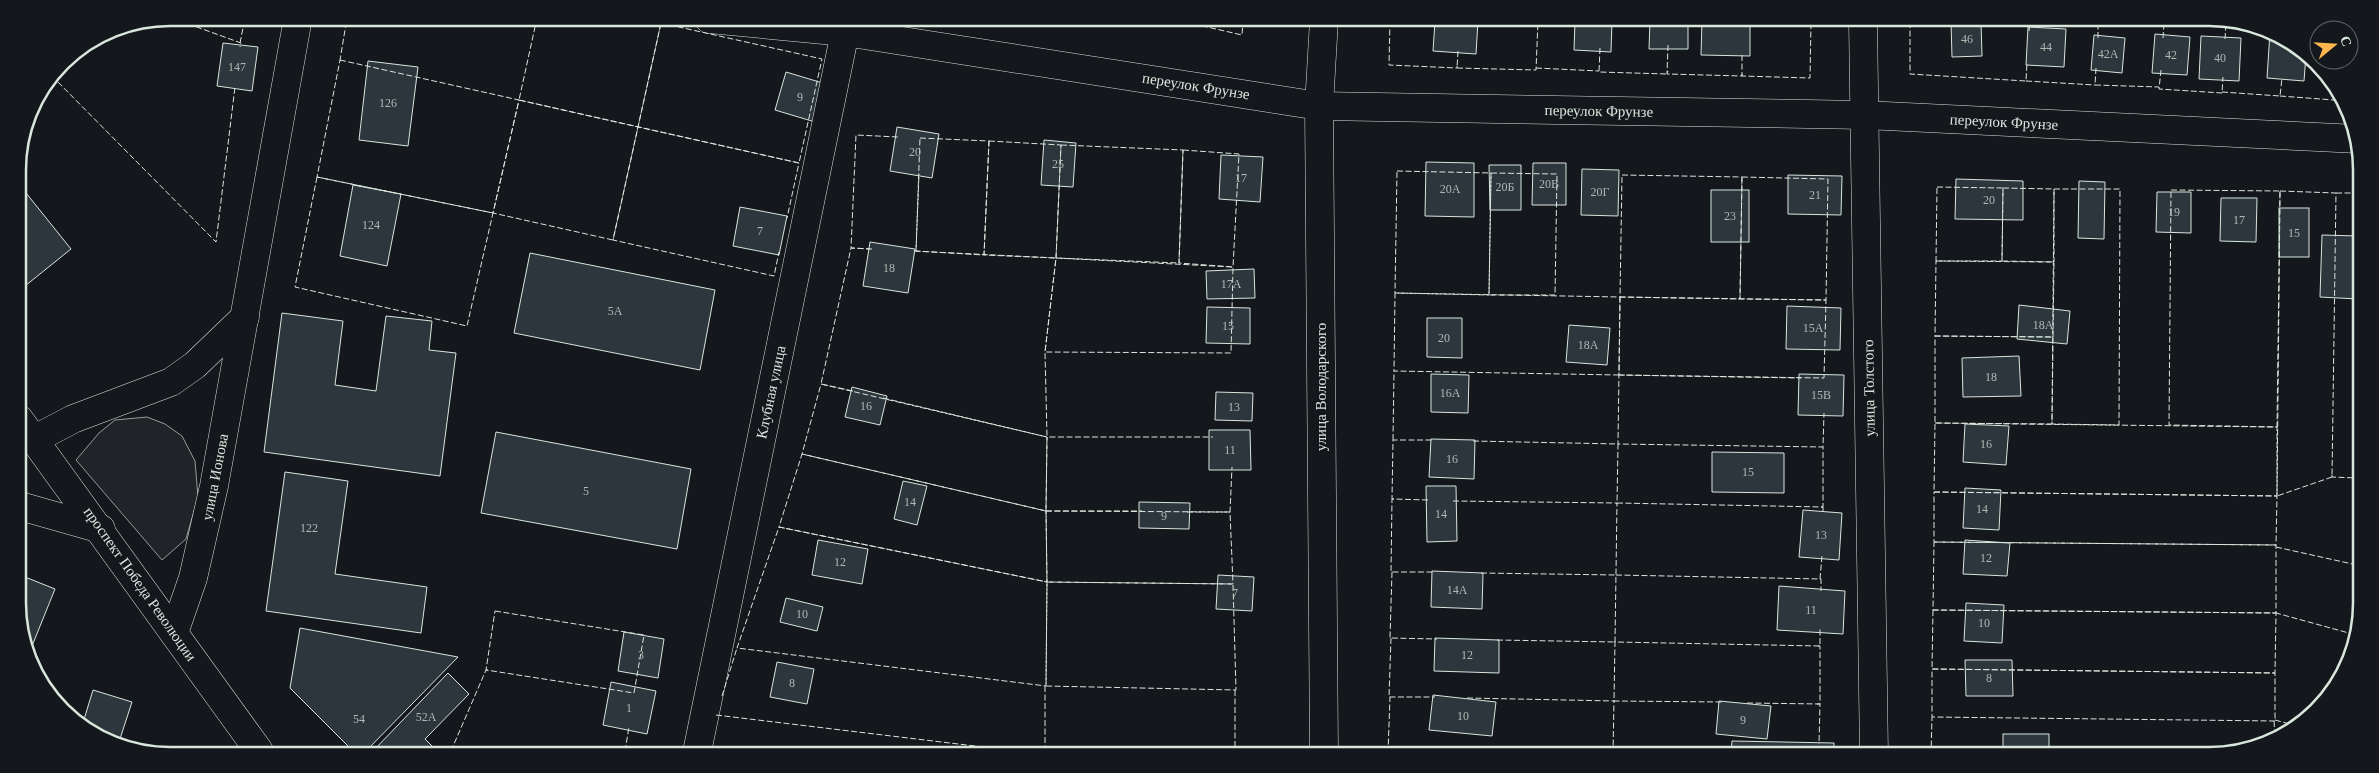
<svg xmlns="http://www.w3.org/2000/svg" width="2379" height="773" font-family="Georgia,serif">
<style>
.green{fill:#202428;stroke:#939e99}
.building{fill:#2c363c;stroke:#d8e6dc}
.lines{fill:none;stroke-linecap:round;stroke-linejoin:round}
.street-casing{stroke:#d8e6dc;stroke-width:29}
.secondary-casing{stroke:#d8e6dc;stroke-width:29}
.primary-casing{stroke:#d8e6dc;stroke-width:29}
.street{stroke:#14181c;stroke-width:28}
.secondary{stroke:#14181c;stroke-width:28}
.primary{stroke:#14181c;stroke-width:28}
.fence{stroke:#d8e6dc;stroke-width:1;stroke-dasharray:6 2.5;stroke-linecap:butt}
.labels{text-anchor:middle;stroke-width:4;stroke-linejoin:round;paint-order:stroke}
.number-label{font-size:12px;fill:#adbab4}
.street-label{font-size:15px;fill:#d8e6dc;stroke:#14181c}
.rim{fill:none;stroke:#d8e6dc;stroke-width:2.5}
</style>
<rect width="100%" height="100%" fill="#14181c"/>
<path class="green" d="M 147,417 L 165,424 L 182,436 L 195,461 L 198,497 L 186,539 L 162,560 L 76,460 L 99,433 L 115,420 Z"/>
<g class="building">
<path d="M 1435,21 L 1478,21 L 1476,54 L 1433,51 Z"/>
<path d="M 1575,21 L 1612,21 L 1611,52 L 1574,50 Z"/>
<path d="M 1650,21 L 1688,21 L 1688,49 L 1649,49 Z"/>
<path d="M 1702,21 L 1750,22 L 1750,56 L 1701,55 Z"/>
<path d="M 1951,22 L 1981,22 L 1982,56 L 1952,57 Z"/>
<path d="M 2028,27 L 2066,29 L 2064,67 L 2026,65 Z"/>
<path d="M 2270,32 L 2285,38 L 2306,55 L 2304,81 L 2267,78 Z"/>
<path d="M 2155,34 L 2190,37 L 2187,75 L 2152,73 Z"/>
<path d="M 2094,35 L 2125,38 L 2122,73 L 2091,70 Z"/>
<path d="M 2201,36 L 2241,38 L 2239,81 L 2199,79 Z"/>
<path d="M 223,43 L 258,47 L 252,91 L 217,86 Z"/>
<path d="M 368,61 L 418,67 L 408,146 L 359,140 Z"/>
<path d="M 786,72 L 826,84 L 815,122 L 775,110 Z"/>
<path d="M 897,127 L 939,134 L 932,178 L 890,171 Z"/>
<path d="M 1044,140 L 1076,143 L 1073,187 L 1041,185 Z"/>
<path d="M 1221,155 L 1263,157 L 1260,202 L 1219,199 Z"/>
<path d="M 1426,162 L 1474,163 L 1474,217 L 1425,216 Z"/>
<path d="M 1533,163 L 1566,163 L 1566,205 L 1532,205 Z"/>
<path d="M 1489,165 L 1521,165 L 1521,210 L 1490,210 Z"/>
<path d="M 1582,169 L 1619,170 L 1618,216 L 1581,215 Z"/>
<path d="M 1788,175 L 1842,176 L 1841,215 L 1788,214 Z"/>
<path d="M 1956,179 L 2023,181 L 2023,220 L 1955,219 Z"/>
<path d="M 2079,181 L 2105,182 L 2104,239 L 2078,238 Z"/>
<path d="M 18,183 L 71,249 L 20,290 L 19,289 Z"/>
<path d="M 353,185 L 401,194 L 387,266 L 340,256 Z"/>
<rect x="1711" y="190" width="38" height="52"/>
<path d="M 2157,192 L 2191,192 L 2191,233 L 2156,232 Z"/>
<path d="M 2221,198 L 2257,198 L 2256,242 L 2220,241 Z"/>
<path d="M 740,207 L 787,216 L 779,255 L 733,246 Z"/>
<rect x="2279" y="208" width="30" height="49"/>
<path d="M 2322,235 L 2358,236 L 2358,299 L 2320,297 Z"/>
<path d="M 870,242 L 915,249 L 908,293 L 863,286 Z"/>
<path d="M 530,253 L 715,290 L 700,370 L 514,333 Z"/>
<path d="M 1254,269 L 1255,298 L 1207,299 L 1206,271 Z"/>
<path d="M 2019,305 L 2070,311 L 2067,344 L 2017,339 Z"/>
<path d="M 1787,306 L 1841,308 L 1840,350 L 1786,349 Z"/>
<path d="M 1207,307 L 1250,308 L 1250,344 L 1206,343 Z"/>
<path d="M 282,313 L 343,321 L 335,385 L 376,391 L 386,316 L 432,321 L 429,350 L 456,353 L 440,476 L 264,452 Z"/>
<path d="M 1427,318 L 1462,318 L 1462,358 L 1427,357 Z"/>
<path d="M 1569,325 L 1610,328 L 1607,365 L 1566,362 Z"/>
<path d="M 2019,356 L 2021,396 L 1963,397 L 1962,358 Z"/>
<path d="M 1431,374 L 1469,375 L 1468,413 L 1431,412 Z"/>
<path d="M 1799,374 L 1844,375 L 1843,416 L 1798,415 Z"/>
<path d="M 852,387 L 887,396 L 880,425 L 845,417 Z"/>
<path d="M 1216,392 L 1253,393 L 1252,421 L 1215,420 Z"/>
<path d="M 1965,424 L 2009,426 L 2006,465 L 1963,462 Z"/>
<path d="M 1209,430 L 1250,430 L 1251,470 L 1209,470 Z"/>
<path d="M 496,432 L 691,469 L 677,549 L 481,513 Z"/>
<path d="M 1431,439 L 1475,440 L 1474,479 L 1429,477 Z"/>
<path d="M 1712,452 L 1784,453 L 1784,493 L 1712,492 Z"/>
<path d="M 285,472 L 348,481 L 335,574 L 427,587 L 421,633 L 266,611 Z"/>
<path d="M 903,481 L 927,486 L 917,525 L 894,519 Z"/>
<path d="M 1426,486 L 1456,486 L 1457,541 L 1427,542 Z"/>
<path d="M 1965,488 L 2001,490 L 1999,530 L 1963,528 Z"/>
<path d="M 1139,502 L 1190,503 L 1189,529 L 1139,528 Z"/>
<path d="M 1803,510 L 1842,513 L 1839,560 L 1799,557 Z"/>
<path d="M 818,540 L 868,549 L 862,584 L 812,575 Z"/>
<path d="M 1965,540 L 2010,543 L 2007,576 L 1963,574 Z"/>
<path d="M 1432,571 L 1483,573 L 1482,609 L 1431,607 Z"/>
<path d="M 20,575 L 55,589 L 30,651 L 20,632 Z"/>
<path d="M 1218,575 L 1254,577 L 1252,611 L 1216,609 Z"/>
<path d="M 1779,586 L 1845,591 L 1843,634 L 1777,630 Z"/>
<path d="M 786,598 L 823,607 L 817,631 L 780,622 Z"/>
<path d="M 1966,603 L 2004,605 L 2002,643 L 1964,641 Z"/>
<path d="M 300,628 L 458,657 L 366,751 L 353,751 L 290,688 Z"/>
<path d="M 624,632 L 664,639 L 658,678 L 618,671 Z"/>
<path d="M 1435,638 L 1499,640 L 1499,673 L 1434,671 Z"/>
<path d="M 1965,660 L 2012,660 L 2013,696 L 1966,696 Z"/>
<path d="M 777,662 L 814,669 L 807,704 L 770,697 Z"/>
<path d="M 448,673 L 469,694 L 425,739 L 436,750 L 373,751 Z"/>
<path d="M 611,682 L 656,691 L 647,734 L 603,725 Z"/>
<path d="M 93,690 L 132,702 L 118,745 L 82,726 Z"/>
<path d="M 1433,695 L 1496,702 L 1492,736 L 1429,730 Z"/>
<path d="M 1719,701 L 1771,706 L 1767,739 L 1716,734 Z"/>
<rect x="2003" y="734" width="46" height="21"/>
<path d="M 1732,741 L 1834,743 L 1834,754 L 1731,754 Z"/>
<path d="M 748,749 L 769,752 L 748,752 Z"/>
</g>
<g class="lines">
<defs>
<g id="street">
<path d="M 709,19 L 845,32 L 1319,106 L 1865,115 L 2358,139"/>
<path d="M 1863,22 L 1874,754"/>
<path d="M 20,506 L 101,529"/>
<path d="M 697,752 L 845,32 L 843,19"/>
<path d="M 1324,753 L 1319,106 L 1324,20"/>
</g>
<g id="secondary">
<path d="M 35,439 L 73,419 L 171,382 L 195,365 L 245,317"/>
<path d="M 174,633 L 193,578 L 214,486 L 298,18"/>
</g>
<path id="primary" d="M 19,419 L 259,751"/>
</defs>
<use href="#street" class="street-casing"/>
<use href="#secondary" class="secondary-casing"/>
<use href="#primary" class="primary-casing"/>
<use href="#street" class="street"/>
<use href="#secondary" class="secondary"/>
<use href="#primary" class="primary"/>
<g class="fence">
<path d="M 172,18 L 241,43 L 240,47"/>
<path d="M 537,18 L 519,100 L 799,163 L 787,218"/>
<path d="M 644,19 L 661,23 L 613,240 L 774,276 L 779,252"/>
<path d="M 1177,20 L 1242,35 L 1243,20"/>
<path d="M 1390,21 L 1389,65 L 1457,68 L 1457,66"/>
<path d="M 1910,22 L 1910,74 L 2026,81 L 2027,62"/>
<path d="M 661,23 L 822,59 L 799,163 L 638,127 Z"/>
<path d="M 2029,31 L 2030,22"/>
<path d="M 2098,38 L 2098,22"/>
<path d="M 2163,38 L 2164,23"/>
<path d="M 2225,39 L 2226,23"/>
<path d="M 240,43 L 245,18"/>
<path d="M 1668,45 L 1667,74 L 1742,76 L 1742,54"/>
<path d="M 1600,48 L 1599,72 L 1667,74 L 1668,71"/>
<path d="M 1458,51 L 1457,68 L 1536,70 L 1538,21"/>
<path d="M 340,60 L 519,100 L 493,213 L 317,177 Z"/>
<path d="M 341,61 L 340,60 L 347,18"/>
<path d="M 1536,68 L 1599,71"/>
<path d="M 2096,68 L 2095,85 L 2159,87"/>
<path d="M 2161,70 L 2159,89 L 2222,93 L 2223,77"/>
<path d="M 1742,74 L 1742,76 L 1810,78 L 1811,22"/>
<path d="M 52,76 L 216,242 L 235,87"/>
<path d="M 2026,81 L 2095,85"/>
<path d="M 2222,92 L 2280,96 L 2282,78"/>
<path d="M 2280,96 L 2334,100 L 2334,91"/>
<path d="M 519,100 L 638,127 L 613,240 L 493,213 Z"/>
<path d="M 920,138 L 989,141 L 984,255 L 916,251 Z"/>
<path d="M 989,141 L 1061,145 L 1056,258 L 984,255 Z"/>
<path d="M 1061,145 L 1183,150 L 1179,263 L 1056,258 Z"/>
<path d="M 1183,150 L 1239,154 L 1233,267 L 1179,263 Z"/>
<path d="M 1397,171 L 1491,173 L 1489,295 L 1395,293 Z"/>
<path d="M 1491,173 L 1557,174 L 1555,295 L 1489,295 Z"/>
<path d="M 1622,175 L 1742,177 L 1740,299 L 1620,297 Z"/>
<path d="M 317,177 L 493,213 L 467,326 L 295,287 Z"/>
<path d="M 1742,177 L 1828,179 L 1826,300 L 1740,299 Z"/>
<path d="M 1937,187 L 2003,188 L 2002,261 L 1936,261 Z"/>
<path d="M 2003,188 L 2054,189 L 2054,262 L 2002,261 Z"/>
<path d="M 2054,189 L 2120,189 L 2119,425 L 2052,424 Z"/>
<path d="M 2171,190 L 2280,191 L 2277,427 L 2169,425 Z"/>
<path d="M 2280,191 L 2336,193 L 2332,477 L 2277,496 Z"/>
<path d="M 2336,193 L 2358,193"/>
<path d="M 872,249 L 851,248 L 856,135 L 898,137"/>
<path d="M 916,251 L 919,174"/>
<path d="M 1056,258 L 1233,267 L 1231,353 L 1045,352 Z"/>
<path d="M 1936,261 L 2054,262 L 2053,337 L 1935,336 Z"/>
<path d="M 1620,297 L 1826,300 L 1824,378 L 1619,375 Z"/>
<path d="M 1935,336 L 2053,337 L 2052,424 L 1935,423 Z"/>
<path d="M 1619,375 L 1801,378"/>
<path d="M 1619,375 L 1394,371 L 1395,293 L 1620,297 L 1618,444 L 1823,447 L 1824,413"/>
<path d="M 821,384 L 1047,437 L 1046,511 L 802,454 Z"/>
<path d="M 853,391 L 821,384 L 851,248 L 870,249"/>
<path d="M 883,398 L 1047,437 L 1045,352 L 1056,258 L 912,251"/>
<path d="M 1935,423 L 2277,427 L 2277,496 L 1934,492 Z"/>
<path d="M 1393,440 L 1394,371"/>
<path d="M 1473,441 L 1618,444 L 1617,504"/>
<path d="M 2332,475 L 2332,477 L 2357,478"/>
<path d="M 1934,492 L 2277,496 L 2276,545 L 1934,542 Z"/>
<path d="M 1394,499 L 1392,499 L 1393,440 L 1433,440"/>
<path d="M 1428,500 L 1392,499 L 1391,572 L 1433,572"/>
<path d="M 1453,501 L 1617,503 L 1615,642 L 1820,646 L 1820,629"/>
<path d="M 1617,503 L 1823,507 L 1823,513"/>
<path d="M 1821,507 L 1823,507 L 1823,447"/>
<path d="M 1046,511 L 1047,437 L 1213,437"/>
<path d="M 1046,511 L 1047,582 L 779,527 L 802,454 L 1046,511 L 1142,511"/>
<path d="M 1046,511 L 1230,512 L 1233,584 L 1047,582 Z"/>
<path d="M 1187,512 L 1230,512 L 1232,467"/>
<path d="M 779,527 L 1047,582 L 1046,686 L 737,648 Z"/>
<path d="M 1934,542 L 2276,545 L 2276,613 L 1933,610 Z"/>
<path d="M 2276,547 L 2357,565"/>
<path d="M 1392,572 L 1390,638 L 1437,639"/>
<path d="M 1481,573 L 1616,575"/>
<path d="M 1616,575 L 1821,579 L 1821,591"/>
<path d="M 1820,579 L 1822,556"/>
<path d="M 1047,582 L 1233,584 L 1236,690 L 1046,686 Z"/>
<path d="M 1933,610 L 2276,613 L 2275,673 L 1932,669 Z"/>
<path d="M 495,611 L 644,635 L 634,693 L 486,670 Z"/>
<path d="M 2276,612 L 2276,613 L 2356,635"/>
<path d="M 1391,638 L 1389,697 L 1435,697"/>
<path d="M 1497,640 L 1615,642"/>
<path d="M 1615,641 L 1614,701 L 1722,702"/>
<path d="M 1932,669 L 2275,673 L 2275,721 L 1932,717 Z"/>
<path d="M 1045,686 L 1045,752"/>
<path d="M 1235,690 L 1235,753"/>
<path d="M 722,696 L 737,648"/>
<path d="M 1467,698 L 1615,701"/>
<path d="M 1747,703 L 1820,704 L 1820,646 L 1818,646"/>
<path d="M 1817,704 L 1820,704 L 1819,744"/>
<path d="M 716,715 L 1025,752"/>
<path d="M 2275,720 L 2297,726"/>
<path d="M 2274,721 L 2275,738"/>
<path d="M 451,751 L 486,670 L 488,670"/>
<path d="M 625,751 L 629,727"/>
<path d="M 1388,753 L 1390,697"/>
<path d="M 1613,754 L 1614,700"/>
<path d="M 1931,755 L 1932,717"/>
</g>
</g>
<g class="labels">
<g class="number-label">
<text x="1967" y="43">46</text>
<text x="2046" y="51">44</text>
<text x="2108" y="58">42А</text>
<text x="2171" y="59">42</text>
<text x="2220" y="62">40</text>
<text x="237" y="71">147</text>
<text x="800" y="101">9</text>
<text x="388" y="107">126</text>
<text x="915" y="156">20</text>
<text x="1058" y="168">25</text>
<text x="1241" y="182">17</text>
<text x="1549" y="188">20В</text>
<text x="1505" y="191">20Б</text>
<text x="1450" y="193">20А</text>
<text x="1600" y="196">20Г</text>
<text x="1815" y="199">21</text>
<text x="1989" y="204">20</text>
<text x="2174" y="216">19</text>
<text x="1730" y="220">23</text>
<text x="2239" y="224">17</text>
<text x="371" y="229">124</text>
<text x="760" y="235">7</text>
<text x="2294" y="237">15</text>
<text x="889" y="272">18</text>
<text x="1231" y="288">17А</text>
<text x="615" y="315">5А</text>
<text x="2043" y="329">18А</text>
<text x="1228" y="330">15</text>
<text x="1813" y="332">15А</text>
<text x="1444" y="342">20</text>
<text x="1588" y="349">18А</text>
<text x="1991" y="381">18</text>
<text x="1450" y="397">16А</text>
<text x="1821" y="399">15В</text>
<text x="866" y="410">16</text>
<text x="1234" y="411">13</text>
<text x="1986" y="448">16</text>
<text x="1230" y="454">11</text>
<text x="1452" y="463">16</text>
<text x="1748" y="476">15</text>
<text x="586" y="495">5</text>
<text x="910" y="506">14</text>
<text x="1982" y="513">14</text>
<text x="1441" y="518">14</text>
<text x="1164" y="520">9</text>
<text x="309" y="532">122</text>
<text x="1821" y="539">13</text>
<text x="1986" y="562">12</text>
<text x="840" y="566">12</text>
<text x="1457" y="594">14А</text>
<text x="1235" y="597">7</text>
<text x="1811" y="614">11</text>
<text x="802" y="618">10</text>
<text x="1984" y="627">10</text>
<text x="641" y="659">3</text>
<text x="1467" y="659">12</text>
<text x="1989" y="682">8</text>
<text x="792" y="687">8</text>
<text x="629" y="712">1</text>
<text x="1463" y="720">10</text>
<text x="426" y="721">52А</text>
<text x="359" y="723">54</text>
<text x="1743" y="724">9</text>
</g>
<g class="street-label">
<text transform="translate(1196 86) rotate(9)" y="5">переулок Фрунзе</text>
<text transform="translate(1599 111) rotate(1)" y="5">переулок Фрунзе</text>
<text transform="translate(2004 122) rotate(3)" y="5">переулок Фрунзе</text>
<text transform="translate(1321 387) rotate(-90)" y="5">улица Володарского</text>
<text transform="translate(1869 388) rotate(-91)" y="5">улица Толстого</text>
<text transform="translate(771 392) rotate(-78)" y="5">Клубная улица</text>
<text transform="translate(215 477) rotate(-79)" y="5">улица Ионова</text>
<text transform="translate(140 584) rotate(55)" y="5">проспект Победа Революции</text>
</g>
</g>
<path d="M0 0H2379V773H0ZM170 26H2209A144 144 0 0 1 2353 170V603A144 144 0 0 1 2209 747H170A144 144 0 0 1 26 603V170A144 144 0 0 1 170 26Z" fill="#14181c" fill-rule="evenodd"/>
<path class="rim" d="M170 26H2209A144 144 0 0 1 2353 170V603A144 144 0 0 1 2209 747H170A144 144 0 0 1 26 603V170A144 144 0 0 1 170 26Z"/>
<g transform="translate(2334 45) rotate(72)"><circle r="24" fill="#14181c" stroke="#626a69"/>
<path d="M0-4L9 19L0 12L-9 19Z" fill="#ffb74d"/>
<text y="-8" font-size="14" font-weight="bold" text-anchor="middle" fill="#d8e6dc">С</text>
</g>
</svg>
